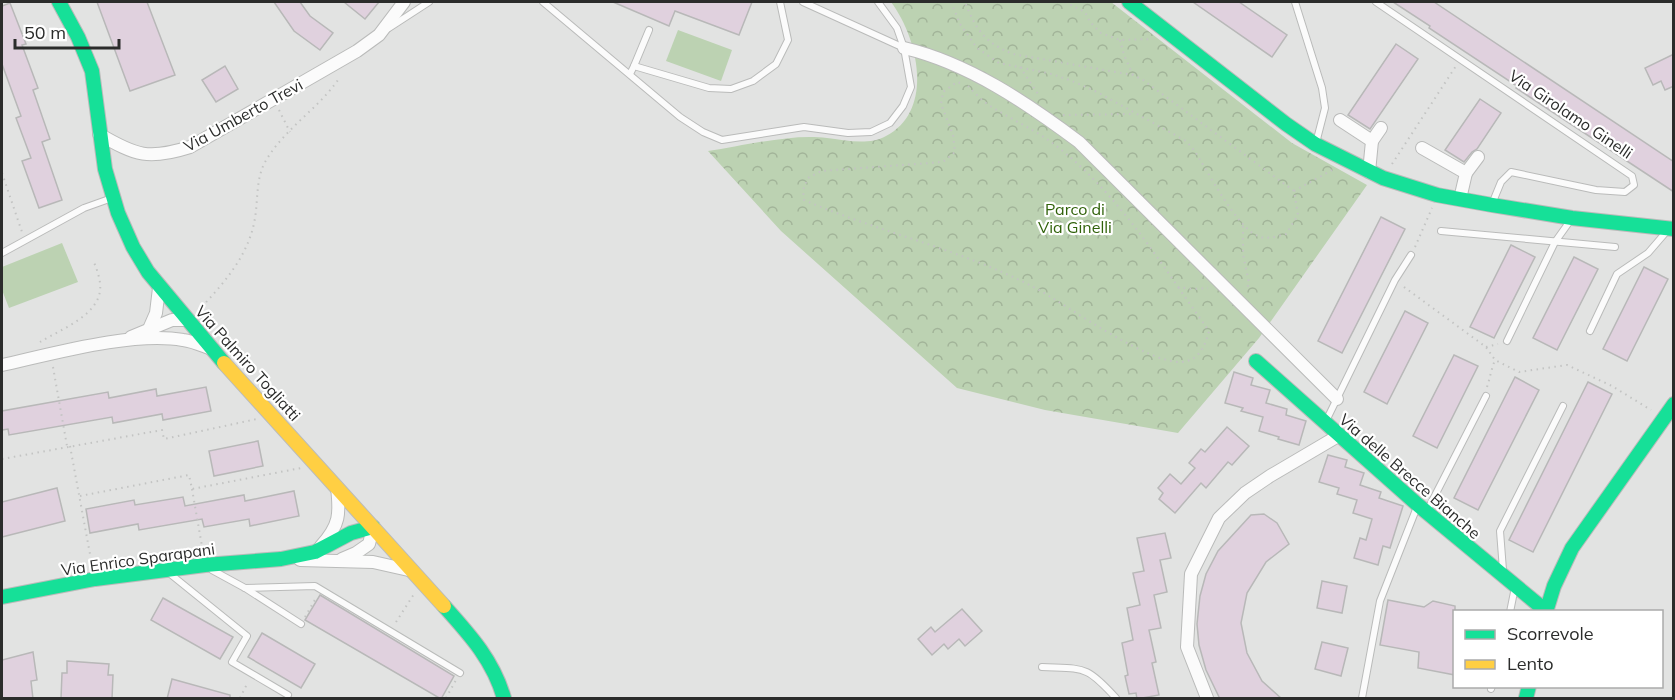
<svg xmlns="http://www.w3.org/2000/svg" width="1675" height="700" font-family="Mulish,sans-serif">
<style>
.green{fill:#bcd2b2}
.park{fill:url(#park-crowns)}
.building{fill:#e0d1de;stroke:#b8b8b8;stroke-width:1.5}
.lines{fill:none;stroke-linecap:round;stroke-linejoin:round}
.lane-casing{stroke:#babbba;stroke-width:8}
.street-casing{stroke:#babbba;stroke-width:14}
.fast-casing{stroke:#babbba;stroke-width:16}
.slow-casing{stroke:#babbba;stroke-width:16}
.path{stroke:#c3c4c3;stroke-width:2;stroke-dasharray:1.5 4.5;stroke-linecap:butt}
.lane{stroke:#fbfbfb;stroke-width:6}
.street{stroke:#fbfbfb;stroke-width:12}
.fast{stroke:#16e098;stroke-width:14}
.slow{stroke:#ffcf43;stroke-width:14}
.labels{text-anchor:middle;stroke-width:4.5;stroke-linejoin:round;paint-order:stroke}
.street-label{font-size:16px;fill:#2b2c2b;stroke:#fff}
.park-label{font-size:16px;fill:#30620a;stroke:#fff}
</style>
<defs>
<pattern id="park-crowns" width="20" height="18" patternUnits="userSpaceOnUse" patternTransform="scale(1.5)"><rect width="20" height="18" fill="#bcd2b2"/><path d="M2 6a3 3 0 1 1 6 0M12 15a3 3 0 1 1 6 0" fill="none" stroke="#a2b499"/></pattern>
</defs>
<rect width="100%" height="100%" fill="#e2e3e2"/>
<g class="green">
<path d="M 678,30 L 732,50 L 721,81 L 666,61 Z"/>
<path d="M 62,243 L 78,282 L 9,308 L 2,290 L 2,267 Z"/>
</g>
<path class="park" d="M 891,2 L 1111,2 L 1292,143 L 1367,185 L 1259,338 L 1178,433 L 1045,410 L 957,388 L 781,231 L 708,151 C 743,146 792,133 827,138 C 845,140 868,146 886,136 C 935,110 918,38 891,2 Z"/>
<g class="building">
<path d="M 97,2 L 147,2 L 175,75 L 130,91 Z"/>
<path d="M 274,2 L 300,2 L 310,16 L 333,33 L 320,50 L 294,31 Z"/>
<path d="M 344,2 L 379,2 L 365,19 Z"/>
<path d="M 613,2 L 752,2 L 739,35 L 675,11 L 669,26 Z"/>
<path d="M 1193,2 L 1239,2 L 1287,35 L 1272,57 Z"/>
<path d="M 1393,2 L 1434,2 L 1674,162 L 1674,192 L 1516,88 L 1517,86 L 1429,28 L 1430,26 Z"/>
<path d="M 10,3 L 26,44 L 22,45 L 38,88 L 33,90 L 50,139 L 42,142 L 62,200 L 39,208 L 22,161 L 31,158 L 16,118 L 21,116 L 2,64 L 2,6 Z"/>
<path d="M 1396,44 L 1418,59 L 1370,129 L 1348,115 Z"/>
<path d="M 1674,54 L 1674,86 L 1665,90 L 1661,81 L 1653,85 L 1645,68 Z"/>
<path d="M 225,66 L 238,89 L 216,102 L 202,80 Z"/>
<path d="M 1480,99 L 1501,113 L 1477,149 L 1472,152 L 1464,162 L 1445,150 Z"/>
<path d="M 1381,217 L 1405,229 L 1342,353 L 1318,341 Z"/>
<path d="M 1511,245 L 1535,257 L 1494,338 L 1470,327 Z"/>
<path d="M 1574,257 L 1598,269 L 1557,350 L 1533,338 Z"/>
<path d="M 1644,267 L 1668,279 L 1627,361 L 1603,349 Z"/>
<path d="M 1405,311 L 1428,323 L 1387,404 L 1364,392 Z"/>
<path d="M 1454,355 L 1478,366 L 1437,448 L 1413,436 Z"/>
<path d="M 1234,372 L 1253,378 L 1251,385 L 1270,390 L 1266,403 L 1287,409 L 1286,415 L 1306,421 L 1299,445 L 1278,439 L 1279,437 L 1259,431 L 1263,417 L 1241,411 L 1243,408 L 1225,403 Z"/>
<path d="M 1515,377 L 1539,390 L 1478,510 L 1454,498 Z"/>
<path d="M 1588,382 L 1612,394 L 1533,552 L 1509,540 Z"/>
<path d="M 206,387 L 211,411 L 163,420 L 162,414 L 113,423 L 112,417 L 9,435 L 8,429 L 2,430 L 2,411 L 108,392 L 109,398 L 156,389 L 157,396 Z"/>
<path d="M 1227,427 L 1249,446 L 1232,465 L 1228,462 L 1206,488 L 1201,483 L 1175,513 L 1159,499 L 1163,493 L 1158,488 L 1170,474 L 1181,484 L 1195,468 L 1189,463 L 1201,449 L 1205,452 Z"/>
<path d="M 258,441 L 263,466 L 214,476 L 209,451 Z"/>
<path d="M 1328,455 L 1347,460 L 1345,467 L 1364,473 L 1360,485 L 1381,492 L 1379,498 L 1403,506 L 1390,548 L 1383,546 L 1378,565 L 1354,558 L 1360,538 L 1366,540 L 1372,519 L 1353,513 L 1357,500 L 1337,494 L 1339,488 L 1319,482 Z"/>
<path d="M 57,488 L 65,521 L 2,537 L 2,502 Z"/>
<path d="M 294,491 L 299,516 L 250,526 L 249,519 L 204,527 L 202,519 L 139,530 L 138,524 L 90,533 L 86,509 L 134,500 L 135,505 L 183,497 L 185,506 L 244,495 L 245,501 Z"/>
<path d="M 1264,514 L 1277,523 L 1289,544 L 1266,562 L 1247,593 L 1241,623 L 1247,653 L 1262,681 L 1282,699 L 1220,699 L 1206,670 L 1199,645 L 1197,624 L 1200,596 L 1206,574 L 1218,551 L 1251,515 Z"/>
<path d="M 1165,533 L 1171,558 L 1160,560 L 1167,592 L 1154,595 L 1161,628 L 1149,630 L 1156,662 L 1152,663 L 1159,695 L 1137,699 L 1136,693 L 1129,694 L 1125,676 L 1128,675 L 1122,643 L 1133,640 L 1127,608 L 1140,605 L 1133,573 L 1144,571 L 1137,538 Z"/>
<path d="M 1322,581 L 1347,586 L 1342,613 L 1317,608 Z"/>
<path d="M 320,595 L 454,676 L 441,699 L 305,620 Z"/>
<path d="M 163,598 L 233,637 L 220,659 L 151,620 Z"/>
<path d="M 1388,600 L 1424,607 L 1433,601 L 1455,606 L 1455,675 L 1418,668 L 1419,652 L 1380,645 Z"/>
<path d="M 962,609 L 982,631 L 965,646 L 959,639 L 948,649 L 944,644 L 932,655 L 918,639 L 931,627 L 935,632 Z"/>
<path d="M 262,633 L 315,664 L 301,688 L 248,657 Z"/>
<path d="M 1322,642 L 1348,648 L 1341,676 L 1315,669 Z"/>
<path d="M 33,652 L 37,680 L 31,681 L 33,699 L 2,699 L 2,660 Z"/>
<path d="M 67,661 L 109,664 L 108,675 L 113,675 L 112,699 L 61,699 L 62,673 L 67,673 Z"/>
<path d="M 172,679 L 230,695 L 230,699 L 167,699 Z"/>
</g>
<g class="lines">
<defs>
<g id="lane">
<path d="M 543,2 L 680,117 L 703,132 L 722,140 L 804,127 L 848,133 L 871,132 L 890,123 L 903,106 L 911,87 L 904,48 L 897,28 L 878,2"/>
<path d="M 803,2 L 904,48"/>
<path d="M 1295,2 L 1322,88 L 1325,108 L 1316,143"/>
<path d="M 1376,2 L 1632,176 L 1634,185 L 1625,192 L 1596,190 L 1511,172 L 1501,182 L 1492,204"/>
<path d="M 389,28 L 429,2"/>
<path d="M 634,66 L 649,30"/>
<path d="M 630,74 L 634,66 L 709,88 L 731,89 L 753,81 L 776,64 L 788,40 L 780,2"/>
<path d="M 1441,231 L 1615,247"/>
<path d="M 2,253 L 84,208 L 112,198"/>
<path d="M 1590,331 L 1617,274 L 1648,253 L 1667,231"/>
<path d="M 1507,341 L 1555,242 L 1570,221"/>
<path d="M 1326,421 L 1395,280 L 1411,255"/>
<path d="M 1427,511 L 1486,396"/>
<path d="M 212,570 L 245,588 L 301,624"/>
<path d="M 1503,570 L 1500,531 L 1563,406"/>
<path d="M 169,573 L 247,636 L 232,662 L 288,695"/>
<path d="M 245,588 L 315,586 L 460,673"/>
<path d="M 1510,612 L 1515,587"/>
<path d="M 1042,667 C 1085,669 1086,665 1116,698"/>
<path d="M 1491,689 L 1492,686"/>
<path d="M 1362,698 L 1380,601 L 1417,507"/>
</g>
<g id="street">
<path d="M 904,48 C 968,63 1027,103 1079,142 L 1337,399"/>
<path d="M 1340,120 L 1372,141 L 1369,172"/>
<path d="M 99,134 C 136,156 149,160 190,147 L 357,51 L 379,35 L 404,2"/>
<path d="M 1372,141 L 1381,128"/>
<path d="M 1422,148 L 1466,173 L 1460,199"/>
<path d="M 1466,173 L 1478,157"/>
<path d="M 149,329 L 156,313 L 159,288"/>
<path d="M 131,337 L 172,320 L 186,320"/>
<path d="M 2,365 C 52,354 133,331 183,340 C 192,341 201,345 209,348"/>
<path d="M 321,546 C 340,525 340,514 337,487"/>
<path d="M 342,559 L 356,553 L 369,544 L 373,527"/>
<path d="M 300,560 L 373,562 L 413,571"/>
<path d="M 1207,698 L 1187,647 L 1191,574 L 1219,518 L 1245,493 L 1270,476 L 1338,436"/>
</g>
<g id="fast">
<path d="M 59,2 L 78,37 L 92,71 L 105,169 L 118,213 L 133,247 L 148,272 L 224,363"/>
<path d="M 1129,2 L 1286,124 L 1315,144 L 1383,178 L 1437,195 L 1492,205 L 1572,218 L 1674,229"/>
<path d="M 1256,361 L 1418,505 L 1546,611"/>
<path d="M 2,597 L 95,579 L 205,565 L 281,559 L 315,552 L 351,533 L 373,527"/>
<path d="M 444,606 C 470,635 493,660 504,698"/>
<path d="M 1546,612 L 1554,586 L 1572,548 L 1674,404"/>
<path d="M 1526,698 L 1529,686"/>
</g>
<path id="slow" d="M 224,363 L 444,606"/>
</defs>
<use href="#lane" class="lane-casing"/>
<use href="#street" class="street-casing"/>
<use href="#fast" class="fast-casing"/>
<use href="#slow" class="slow-casing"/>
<g class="path">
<path d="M 951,2 L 960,24 L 977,48 L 999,63 L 1052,74 L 1072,81 L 1097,92 L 1186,141 L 1194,150 C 1207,170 1237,228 1258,236 C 1267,240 1277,236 1286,234 L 1298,215 L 1294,191 L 1143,80 L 1133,75 L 1013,54 C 985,43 976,30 965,2"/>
<path d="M 1065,2 L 1085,12 L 1090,22 L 1101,33 L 1120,40 L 1153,39"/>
<path d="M 1120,40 L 1124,55 L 1133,75"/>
<path d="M 1020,67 L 1040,97"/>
<path d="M 960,83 L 957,82 L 943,92 L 941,104 L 953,135 L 955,152 L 943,162 L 821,171 L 808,178 L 803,190 L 804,200 C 881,233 965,250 1039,290 C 1071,308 1147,363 1181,362 C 1199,361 1205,346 1209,331 L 1178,287"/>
<path d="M 968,86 C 975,93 983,102 992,107 C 1014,121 1038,131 1059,148 C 1107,186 1143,236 1178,287 L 1192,289 L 1208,288"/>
<path d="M 279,110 L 290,132"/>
<path d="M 1063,115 L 1133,114"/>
<path d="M 1392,164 L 1456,66"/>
<path d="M 2,173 L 22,232"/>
<path d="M 1294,191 L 1334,169"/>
<path d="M 1243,226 L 1243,254 L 1249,283 L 1246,291"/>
<path d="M 1415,247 L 1432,208"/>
<path d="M 1404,287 L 1486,347 L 1495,360 L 1519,372 L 1567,365 L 1612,386 L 1651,410"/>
<path d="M 198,311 C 223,284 249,256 255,218 C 258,200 256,181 264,164 C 282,130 319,109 340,77"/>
<path d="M 40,342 C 61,329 104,314 100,283 C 99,275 96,267 93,260"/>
<path d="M 1486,347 L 1498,344"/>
<path d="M 53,367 L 67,446"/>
<path d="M 1487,387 C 1490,378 1491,370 1495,360"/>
<path d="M 70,446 L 92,565"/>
<path d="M 2,459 L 162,430 L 164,439 L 257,419"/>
<path d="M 192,489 L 203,552"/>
<path d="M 80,496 L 189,475 L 192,489 L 301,468"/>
<path d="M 305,617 L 316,598"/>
<path d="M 396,622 L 414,594"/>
<path d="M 240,698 L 248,682"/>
<path d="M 446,698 L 456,680"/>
</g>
<use href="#lane" class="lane"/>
<use href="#street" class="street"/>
<use href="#fast" class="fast"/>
<use href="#slow" class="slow"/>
</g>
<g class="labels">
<g class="street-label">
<text transform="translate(1571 114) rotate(34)" y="6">Via Girolamo Ginelli</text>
<text transform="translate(243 115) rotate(-29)" y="6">Via Umberto Trevi</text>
<text transform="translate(248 363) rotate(48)" y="6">Via Palmiro Togliatti</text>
<text transform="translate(1410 476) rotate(41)" y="6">Via delle Brecce Bianche</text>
<text transform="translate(138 559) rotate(-8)" y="6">Via Enrico Sparapani</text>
</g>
<g class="park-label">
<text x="1075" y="215">Parco di<tspan x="1075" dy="18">Via Ginelli</tspan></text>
</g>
</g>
<rect width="1675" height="700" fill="none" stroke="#2b2c2b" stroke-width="6"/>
<rect x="1453" y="610" width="210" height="78" fill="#ffffff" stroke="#aaabaa" stroke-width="1.5"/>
<rect x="1465" y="630" width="30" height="9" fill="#16e098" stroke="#aaabaa" stroke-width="1.5"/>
<text x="1507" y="640" font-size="18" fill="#2b2c2b">Scorrevole</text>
<rect x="1465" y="660" width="30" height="9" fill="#ffcf43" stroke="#aaabaa" stroke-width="1.5"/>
<text x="1507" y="670" font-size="18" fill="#2b2c2b">Lento</text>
<path d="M15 39v9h104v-9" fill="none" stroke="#2b2c2b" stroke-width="3"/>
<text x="24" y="39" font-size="18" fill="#2b2c2b" stroke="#ffffff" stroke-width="4.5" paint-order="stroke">50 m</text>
</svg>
